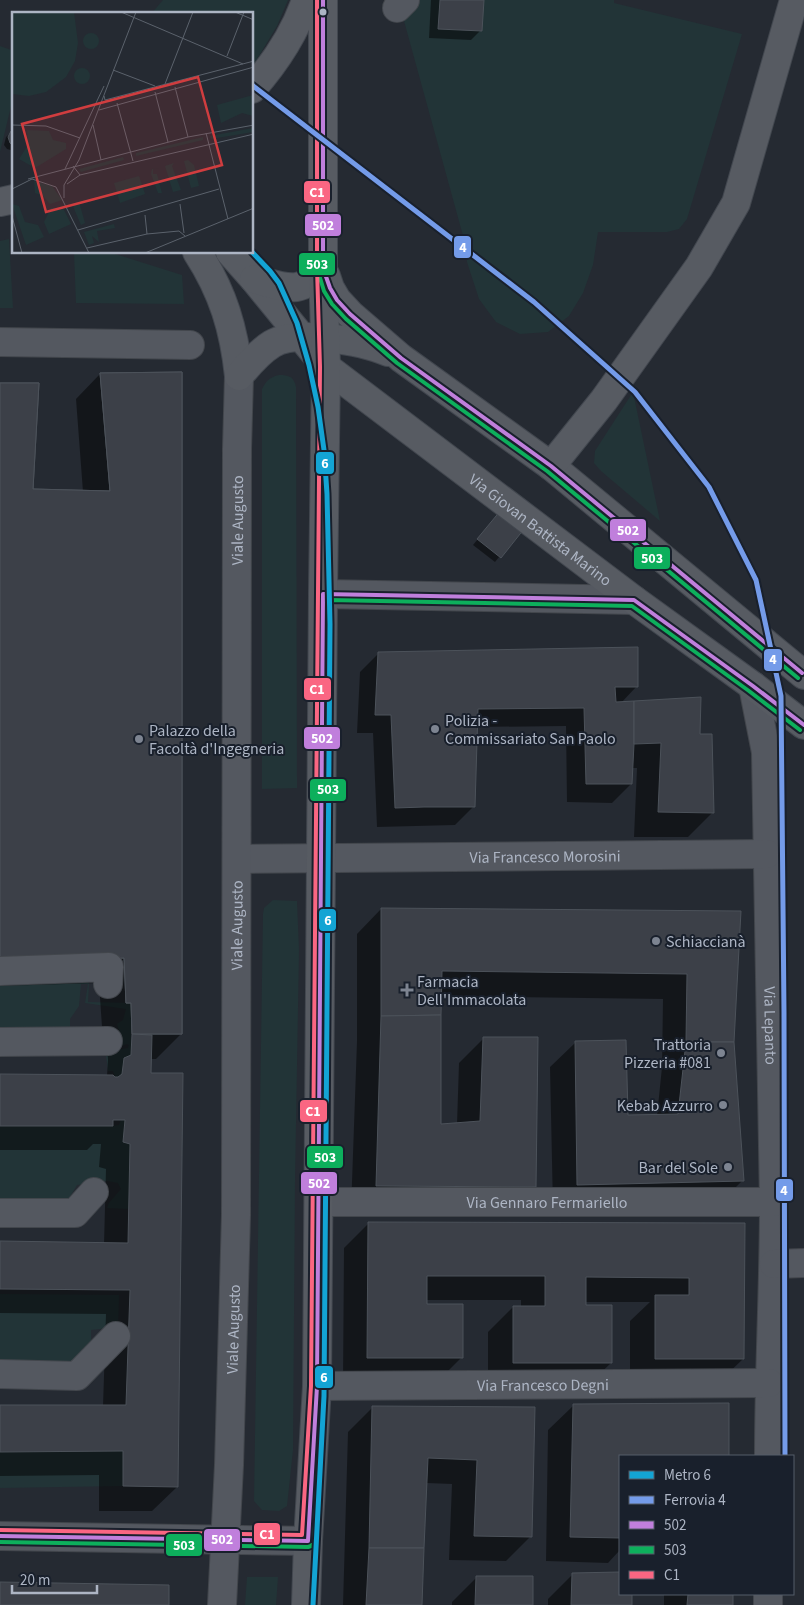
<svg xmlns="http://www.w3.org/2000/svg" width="804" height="1605" font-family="'Source Sans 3',sans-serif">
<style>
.green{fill:#223437}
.shadow{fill:#0007}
.building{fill:#3c4048;stroke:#4c525a}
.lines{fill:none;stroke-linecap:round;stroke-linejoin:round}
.minor-casing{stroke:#42464c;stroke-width:30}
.major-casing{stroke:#42474f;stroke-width:30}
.minor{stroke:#545860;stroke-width:28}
.major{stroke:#575b62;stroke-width:28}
.bus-1-casing{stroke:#19202c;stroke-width:8}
.bus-2-casing{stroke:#19202c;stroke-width:8}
.bus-3-casing{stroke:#19202c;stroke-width:8}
.bus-1{stroke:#c07fdc;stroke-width:4}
.bus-2{stroke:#0daf5c;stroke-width:4}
.bus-3{stroke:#fa6682;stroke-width:4}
.rail-1-casing{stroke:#19202c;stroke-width:9}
.rail-1{stroke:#749be9;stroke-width:5}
.metro-1-casing{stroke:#19202c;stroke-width:9}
.metro-1{stroke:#13a4d4;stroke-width:5}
.bus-dot{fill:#adb5c4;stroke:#19202c;stroke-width:2}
.poi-dot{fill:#7d8491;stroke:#19202c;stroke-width:2}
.labels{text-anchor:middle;stroke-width:4;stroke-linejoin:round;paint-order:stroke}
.street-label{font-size:16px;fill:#adb5c4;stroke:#19202c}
.poi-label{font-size:16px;fill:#adb5c4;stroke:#19202c;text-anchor:start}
.inset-road{fill:none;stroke:#5b626c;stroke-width:1}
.view{fill:#d03d3f;fill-opacity:0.15;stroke:#d03d3f;stroke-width:2.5}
.inset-edge{fill:none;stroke:#adb5c4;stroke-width:2.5}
.line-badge{stroke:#19202c;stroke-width:2}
.badge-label{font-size:14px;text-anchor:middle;font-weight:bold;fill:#fff}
</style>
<rect width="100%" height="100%" fill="#252a32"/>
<g class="green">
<path d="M 163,0 L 288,0 L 277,26 L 253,66 L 252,14 L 151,14 Z"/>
<path d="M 411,0 L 614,0 L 614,3 L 742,34 L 687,219 L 679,229 L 667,232 L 598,232 L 593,265 L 583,293 L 569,316 L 548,332 L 520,334 L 496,322 L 479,299 L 467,262 L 465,243 L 401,10 Z"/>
<path d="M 0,46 L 14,51 L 14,94 L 0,152 Z"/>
<path d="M 9,239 L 13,308 L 0,308 L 0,241 Z"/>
<path d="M 74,253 L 112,253 L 182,275 L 184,304 L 76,303 Z"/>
<path d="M 279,375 C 289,375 294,377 296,387 L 297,788 L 262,789 L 262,389 C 266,381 270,377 279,375 Z"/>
<path d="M 633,392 L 660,521 L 601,471 L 594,463 L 595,451 Z"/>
<path d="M 273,900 L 297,901 L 299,950 L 295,1181 L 293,1450 L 287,1506 L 279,1511 L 262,1510 L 254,1501 L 263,914 L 264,908 Z"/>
<path d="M 89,981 L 88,1002 L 131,1003 L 131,1055 L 124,1058 L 122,1074 L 118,1077 L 115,1077 L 113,1071 L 108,1071 L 106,1055 L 111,1051 L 128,1048 L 129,1045 L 127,1044 L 119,1047 L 116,1035 L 119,1030 L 117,1024 L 123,1020 L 126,1009 L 85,1003 L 88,984 L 81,984 L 79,1006 L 70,1019 L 70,1037 L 0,1037 L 0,984 Z"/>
<path d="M 121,1120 L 125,1120 L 123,1142 L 130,1144 L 129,1209 L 107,1208 L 109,1203 L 121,1189 L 118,1183 L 108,1181 L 77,1185 L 68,1200 L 0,1200 L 0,1126 L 113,1126 L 119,1125 Z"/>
<path d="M 0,1294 L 119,1295 L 118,1327 L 91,1330 L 91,1352 L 81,1362 L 0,1367 Z"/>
<path d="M 123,1451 L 123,1486 L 0,1488 L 0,1452 Z"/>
<path d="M 247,1577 L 278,1577 L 276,1605 L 245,1605 Z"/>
</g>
<g class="shadow">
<path d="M 431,0 L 482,0 L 481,30 L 471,40 L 429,38 Z"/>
<path d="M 14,130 L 14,151 L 7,149 L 4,145 L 6,137 Z"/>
<path d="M 100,374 L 181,1034 L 156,1059 L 150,1059 L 177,1487 L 152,1511 L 99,1511 L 99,1475 L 0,1476 L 0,1406 L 103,1406 L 106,1314 L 0,1313 L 0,1243 L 104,1244 L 106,1169 L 99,1167 L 101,1144 L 93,1144 L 87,1150 L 0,1150 L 0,1075 L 107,1076 L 108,1060 L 106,1028 L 102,1027 L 99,983 L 0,986 L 0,385 L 32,491 L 83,492 L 76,399 Z"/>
<path d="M 496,517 L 522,529 L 495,562 L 473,545 Z"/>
<path d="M 379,653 L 637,686 L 621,703 L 699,735 L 713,812 L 688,837 L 634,837 L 637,768 L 632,768 L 631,784 L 612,803 L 567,802 L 566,726 L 476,727 L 474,806 L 455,825 L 377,827 L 373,733 L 357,733 L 360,672 Z"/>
<path d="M 381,909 L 740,912 L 733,1042 L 743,1180 L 718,1205 L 553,1209 L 550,1067 L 575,1043 L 626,1116 L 657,1116 L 662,1067 L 663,999 L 441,996 L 440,1125 L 457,1124 L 459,1063 L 484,1038 L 535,1186 L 510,1211 L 351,1210 L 357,1041 L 357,934 Z"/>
<path d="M 368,1224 L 744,1224 L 743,1359 L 718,1383 L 630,1383 L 630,1321 L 650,1302 L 584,1302 L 611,1363 L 586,1387 L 488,1387 L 488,1332 L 513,1307 L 521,1307 L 521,1300 L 426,1300 L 426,1305 L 462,1357 L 437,1382 L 343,1382 L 344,1248 Z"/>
<path d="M 728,1404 L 728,1456 L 620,1456 L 620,1550 L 608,1563 L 546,1561 L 548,1430 L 573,1406 Z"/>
<path d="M 373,1407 L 534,1409 L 531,1536 L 506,1561 L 449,1560 L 452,1484 L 426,1483 L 421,1605 L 343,1605 L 348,1432 Z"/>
<path d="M 573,1574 L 620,1574 L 620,1594 L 631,1594 L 631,1605 L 548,1605 L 548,1599 Z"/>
<path d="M 477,1577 L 531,1605 L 452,1605 L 452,1602 Z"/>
<rect x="664" y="1594" width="68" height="11"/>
</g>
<g class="building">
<path d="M 440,0 L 484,0 L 482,31 L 438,29 Z"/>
<path d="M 14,128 L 14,146 L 10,143 L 8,137 L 11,131 Z"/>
<path d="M 182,372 L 182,1034 L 132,1034 L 131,1003 L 126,1003 L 124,958 L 0,963 L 0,880 L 95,876 L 96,648 L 0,651 L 0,383 L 39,383 L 33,489 L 110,491 L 100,373 Z"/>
<path d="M 182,372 L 182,1034 L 132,1034 L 131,1003 L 126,1003 L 124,958 L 0,963 L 0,383 L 39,383 L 33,489 L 110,491 L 100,373 Z"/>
<path d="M 501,510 L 524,529 L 501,558 L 477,539 Z"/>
<path d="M 638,647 L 638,687 L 615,687 L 616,702 L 634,701 L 634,744 L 632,784 L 586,784 L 584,708 L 478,709 L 475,807 L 424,807 L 395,808 L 391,715 L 375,715 L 378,652 Z"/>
<path d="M 701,697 L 700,734 L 712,734 L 714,813 L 658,812 L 661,743 L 634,744 L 634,701 Z"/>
<path d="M 381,908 L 741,911 L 734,1042 L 686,1042 L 687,974 L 442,971 L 441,1015 L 381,1016 Z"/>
<path d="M 441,1015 L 441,1124 L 480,1121 L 483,1037 L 538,1037 L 536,1187 L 376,1186 L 381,1016 Z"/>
<path d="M 132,1034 L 152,1035 L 151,1073 L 183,1073 L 178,1487 L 123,1486 L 123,1451 L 0,1452 L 0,1405 L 126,1405 L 130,1290 L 0,1289 L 0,1241 L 128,1243 L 130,1144 L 123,1142 L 125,1120 L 113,1120 L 113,1126 L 0,1126 L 0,1074 L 113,1075 L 115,1077 L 118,1077 L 122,1074 L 124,1058 L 131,1055 Z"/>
<path d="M 626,1040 L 628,1115 L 678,1114 L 686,1042 L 734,1042 L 744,1181 L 577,1185 L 575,1041 Z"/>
<path d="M 368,1222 L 745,1223 L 744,1359 L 655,1359 L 655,1295 L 689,1295 L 689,1278 L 586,1277 L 586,1305 L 612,1305 L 612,1363 L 513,1363 L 513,1306 L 545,1306 L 545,1276 L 427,1276 L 427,1304 L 463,1304 L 463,1358 L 367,1358 Z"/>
<path d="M 729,1403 L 729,1456 L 620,1456 L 620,1538 L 570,1537 L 573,1404 Z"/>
<path d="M 372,1406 L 535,1407 L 532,1537 L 474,1536 L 477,1460 L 428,1458 L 424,1548 L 369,1548 Z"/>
<path d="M 369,1548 L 424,1548 L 422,1605 L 366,1605 Z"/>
<path d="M 620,1572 L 620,1594 L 632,1594 L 632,1605 L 571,1605 L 572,1573 Z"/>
<path d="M 476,1576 L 533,1576 L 533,1605 L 475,1605 Z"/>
<path d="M 0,1582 L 169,1585 L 169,1605 L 0,1605 Z"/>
<path d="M 688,1594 L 733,1594 L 733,1605 L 687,1605 Z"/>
</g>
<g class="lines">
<defs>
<g id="minor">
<path d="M 397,8 L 405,0"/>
<path d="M 0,342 L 190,345"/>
<path d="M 323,594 L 634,600"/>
<path id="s1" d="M 753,686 L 766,752 L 774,1202 C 774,1287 769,1372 769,1456"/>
<path id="s2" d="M 237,859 L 767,854"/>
<path d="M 0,971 L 109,967 L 108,984"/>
<path d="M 0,1042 L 108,1041"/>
<path id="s3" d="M 319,1202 L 774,1202"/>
<path d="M 0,1213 L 75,1213 L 94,1192"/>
<path d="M 774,1264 L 804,1263"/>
<path d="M 0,1374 L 77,1376 L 116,1336"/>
<path id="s4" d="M 317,1386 L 769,1383"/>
<path d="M 0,1536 L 308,1541"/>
<path id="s5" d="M 222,1605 L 229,1465 L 236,1215 L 237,449 L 239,376"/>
<path d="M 768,1605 L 768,1594"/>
</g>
<g id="major">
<path d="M 252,89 C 275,63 295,33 306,0"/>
<path d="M 0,202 L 14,199"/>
<path d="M 197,252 C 223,292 234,329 239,376"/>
<path id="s6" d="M 230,252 L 254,279 L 326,367 L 634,600 L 753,686 L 804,725"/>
<path d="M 326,276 L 330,288 L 337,300 L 350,314 L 401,358 L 551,466 L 804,675"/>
<path d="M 254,279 C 285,287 301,297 323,268"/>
<path d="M 239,376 C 248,365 259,352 272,344 C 296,329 363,341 388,352"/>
<path d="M 551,466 L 604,400 L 699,267 L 736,203 L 794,0"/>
<path d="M 306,1605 L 308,1541 L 317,1386 L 323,594 L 326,367 L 323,268 L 323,0"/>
</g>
</defs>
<use href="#minor" class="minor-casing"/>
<use href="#major" class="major-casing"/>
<use href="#minor" class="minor"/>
<use href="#major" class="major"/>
<defs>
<g id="bus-1">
<path d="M 323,0 L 323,268 L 330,288 L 337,300 L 350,314 L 401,358 L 551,466 L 802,673"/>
<path d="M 0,1536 L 308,1541 L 317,1386 L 323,594 L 634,600 L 753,686 L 804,725"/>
</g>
<g id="bus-2">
<path d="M 317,0 L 317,268 L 324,291 L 332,304 L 346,319 L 397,363 L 547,471 L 798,678"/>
<path d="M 0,1542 L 308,1547 L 311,1546 L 314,1543 L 323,1386 L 329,600 L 632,606 L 749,691 L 800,730"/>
</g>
<path id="bus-3" d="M 0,1530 L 302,1535 L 311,1386 L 320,367 L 317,268 L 317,0"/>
</defs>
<use href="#bus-1" class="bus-1-casing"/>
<use href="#bus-2" class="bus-2-casing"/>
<use href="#bus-3" class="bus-3-casing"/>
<use href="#bus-1" class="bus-1"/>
<use href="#bus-2" class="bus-2"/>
<use href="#bus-3" class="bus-3"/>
<defs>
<path id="rail-1" d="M 252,85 L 534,302 L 635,392 L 709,487 L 756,580 L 781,696 L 784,1013 L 785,1456"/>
</defs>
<use href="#rail-1" class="rail-1-casing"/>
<use href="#rail-1" class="rail-1"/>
<defs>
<path id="metro-1" d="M 252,252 L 270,271 L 279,283 L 297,323 L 309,365 L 318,407 L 324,450 L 327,494 L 330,624 L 324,1396 L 313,1605"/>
</defs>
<use href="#metro-1" class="metro-1-casing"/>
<use href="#metro-1" class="metro-1"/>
</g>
<circle class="bus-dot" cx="323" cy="12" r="4.5"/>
<g class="poi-dot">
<circle cx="435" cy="729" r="5"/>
<circle cx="139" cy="739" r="5"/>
<circle cx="656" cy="941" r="5"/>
<path d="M404.5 982.5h5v5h5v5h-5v5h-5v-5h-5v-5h5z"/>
<circle cx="721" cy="1053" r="5"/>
<circle cx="723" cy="1105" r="5"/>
<circle cx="728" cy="1167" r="5"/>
</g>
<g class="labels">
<g class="street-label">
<text dy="6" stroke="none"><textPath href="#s5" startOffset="1085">Viale Augusto</textPath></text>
<text dy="6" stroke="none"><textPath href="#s6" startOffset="419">Via Giovan Battista Marino</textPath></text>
<text dy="6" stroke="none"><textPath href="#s2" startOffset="308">Via Francesco Morosini</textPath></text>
<text dy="6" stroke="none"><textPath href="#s5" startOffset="680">Viale Augusto</textPath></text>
<text dy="6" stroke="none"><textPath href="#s1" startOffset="341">Via Lepanto</textPath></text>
<text dy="6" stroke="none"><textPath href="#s3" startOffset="228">Via Gennaro Fermariello</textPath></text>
<text dy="6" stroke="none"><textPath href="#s5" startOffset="276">Viale Augusto</textPath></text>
<text dy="6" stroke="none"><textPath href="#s4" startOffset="226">Via Francesco Degni</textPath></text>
</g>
<g class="poi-label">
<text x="445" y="726">Polizia -<tspan x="445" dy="18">Commissariato San Paolo</tspan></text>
<text x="149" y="736">Palazzo della<tspan x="149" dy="18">Facoltà d'Ingegneria</tspan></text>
<text x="666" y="947">Schiaccianà</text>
<text x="417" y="987">Farmacia<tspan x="417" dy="18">Dell'Immacolata</tspan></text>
<text x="711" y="1050" text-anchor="end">Trattoria<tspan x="711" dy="18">Pizzeria #081</tspan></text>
<text x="713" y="1111" text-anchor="end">Kebab Azzurro</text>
<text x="718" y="1173" text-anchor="end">Bar del Sole</text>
</g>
</g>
<g transform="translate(12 12)">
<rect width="241" height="241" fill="#252a32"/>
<path d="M 0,0 L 62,0 L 66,31 L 63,49 L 54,65 L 34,80 L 17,84 L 0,82 ZM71 29a8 8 0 1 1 16 0a8 8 0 1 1-16 0ZM62 64a8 8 0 1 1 16 0a8 8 0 1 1-16 0ZM 241,83 L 241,104 L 230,101 L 209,111 L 205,93 ZM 241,116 L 241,120 L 199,127 L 198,124 ZM 15,118 L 37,119 L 41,128 L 54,131 L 54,137 L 23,156 L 7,147 L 16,133 ZM 191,125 L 191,128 L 124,144 L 124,141 ZM 111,145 L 112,148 L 69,160 L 67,157 ZM 176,148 L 182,153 L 187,174 L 179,176 L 172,149 ZM 162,151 L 160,154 L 169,178 L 161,180 L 153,154 ZM 148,156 L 141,157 L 141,162 L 139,162 L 145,162 L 150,181 L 146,181 L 139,162 L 140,157 ZM 127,164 L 133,182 L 108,191 L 102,171 ZM 22,169 L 40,174 L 50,188 L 38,192 L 31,184 L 23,181 ZM 67,190 L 73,211 L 69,213 L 60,192 ZM 0,192 L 7,194 L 13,210 L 26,213 L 32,225 L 14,233 ZM 39,196 L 51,196 L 59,212 L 37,222 L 32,210 ZM 102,212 L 103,216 L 85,219 L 87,230 L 80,224 L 82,231 L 77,233 L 72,220 Z" fill="#223437"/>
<path class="inset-road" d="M 109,0 L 231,52M 223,0 L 242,8M 215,44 L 232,0M 101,58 L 143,74M 153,72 L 181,0M 163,75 L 176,125M 143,80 L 156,130M 92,84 L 93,88 L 242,49M 105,91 L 121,149M 87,98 L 242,55M 0,113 L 34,114 L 68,126M 81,113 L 89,148M 194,121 L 216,207M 53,157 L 92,74M 68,163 L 242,122M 16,167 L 176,125 L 242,113M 55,172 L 68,163 L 61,154M 0,177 L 20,167 L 44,175 L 77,241M 52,186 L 52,173 L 67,148 L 124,0M 168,192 L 172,221M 133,203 L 135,222M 0,204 L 10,241M 66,218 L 207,177M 75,236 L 135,222 L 167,219 L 173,224M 133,241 L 242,196"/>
<path class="view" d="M 186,65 L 210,153 L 34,200 L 10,112 Z"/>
<rect width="241" height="241" class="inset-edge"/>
</g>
<g class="line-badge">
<rect x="303" y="180" width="28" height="24" rx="5" fill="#fa6682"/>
<rect x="304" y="213" width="38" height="24" rx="5" fill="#c07fdc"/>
<rect x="453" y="235" width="19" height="24" rx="5" fill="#749be9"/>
<rect x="298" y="252" width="38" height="24" rx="5" fill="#0daf5c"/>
<rect x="315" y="451" width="20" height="24" rx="5" fill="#13a4d4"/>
<rect x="609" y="518" width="38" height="24" rx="5" fill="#c07fdc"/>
<rect x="633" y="546" width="38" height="24" rx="5" fill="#0daf5c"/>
<rect x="763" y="648" width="20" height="24" rx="5" fill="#749be9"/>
<rect x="303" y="677" width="29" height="24" rx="5" fill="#fa6682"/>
<rect x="303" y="726" width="38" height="24" rx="5" fill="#c07fdc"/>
<rect x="309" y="778" width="38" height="24" rx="5" fill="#0daf5c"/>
<rect x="318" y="908" width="19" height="24" rx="5" fill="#13a4d4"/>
<rect x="299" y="1099" width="29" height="24" rx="5" fill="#fa6682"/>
<rect x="306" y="1145" width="38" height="24" rx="5" fill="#0daf5c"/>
<rect x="300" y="1171" width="38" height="24" rx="5" fill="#c07fdc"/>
<rect x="775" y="1178" width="19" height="24" rx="5" fill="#749be9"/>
<rect x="314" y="1365" width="20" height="24" rx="5" fill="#13a4d4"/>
<rect x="253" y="1522" width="28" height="24" rx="5" fill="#fa6682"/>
<rect x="203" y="1528" width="38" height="24" rx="5" fill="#c07fdc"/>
<rect x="165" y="1533" width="38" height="24" rx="5" fill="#0daf5c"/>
</g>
<g class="badge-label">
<text x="317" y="197">C1</text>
<text x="323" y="230">502</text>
<text x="463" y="252">4</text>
<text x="317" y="269">503</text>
<text x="325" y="468">6</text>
<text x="628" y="535">502</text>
<text x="652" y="563">503</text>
<text x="773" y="664">4</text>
<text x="317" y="694">C1</text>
<text x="322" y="743">502</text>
<text x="328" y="794">503</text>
<text x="328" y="925">6</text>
<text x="313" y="1116">C1</text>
<text x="325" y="1162">503</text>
<text x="319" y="1188">502</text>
<text x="784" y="1195">4</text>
<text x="324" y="1382">6</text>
<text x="267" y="1539">C1</text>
<text x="222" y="1544">502</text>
<text x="184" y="1550">503</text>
</g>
<rect x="619" y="1455" width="175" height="140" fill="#19202c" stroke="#545c69"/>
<rect x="629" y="1471" width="25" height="8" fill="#13a4d4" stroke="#545c69"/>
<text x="664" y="1480" font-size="15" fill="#adb5c4">Metro 6</text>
<rect x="629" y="1496" width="25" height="8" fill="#749be9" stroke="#545c69"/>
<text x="664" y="1505" font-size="15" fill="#adb5c4">Ferrovia 4</text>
<rect x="629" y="1521" width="25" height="8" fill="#c07fdc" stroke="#545c69"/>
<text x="664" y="1530" font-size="15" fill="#adb5c4">502</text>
<rect x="629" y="1546" width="25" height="8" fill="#0daf5c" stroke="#545c69"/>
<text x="664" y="1555" font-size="15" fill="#adb5c4">503</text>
<rect x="629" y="1571" width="25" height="8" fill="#fa6682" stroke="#545c69"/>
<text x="664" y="1580" font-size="15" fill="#adb5c4">C1</text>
<path d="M12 1585v8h85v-8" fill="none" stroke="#adb5c4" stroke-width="2.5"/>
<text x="20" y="1585" font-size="15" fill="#adb5c4" stroke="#19202c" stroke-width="4" paint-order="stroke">20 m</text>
</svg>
